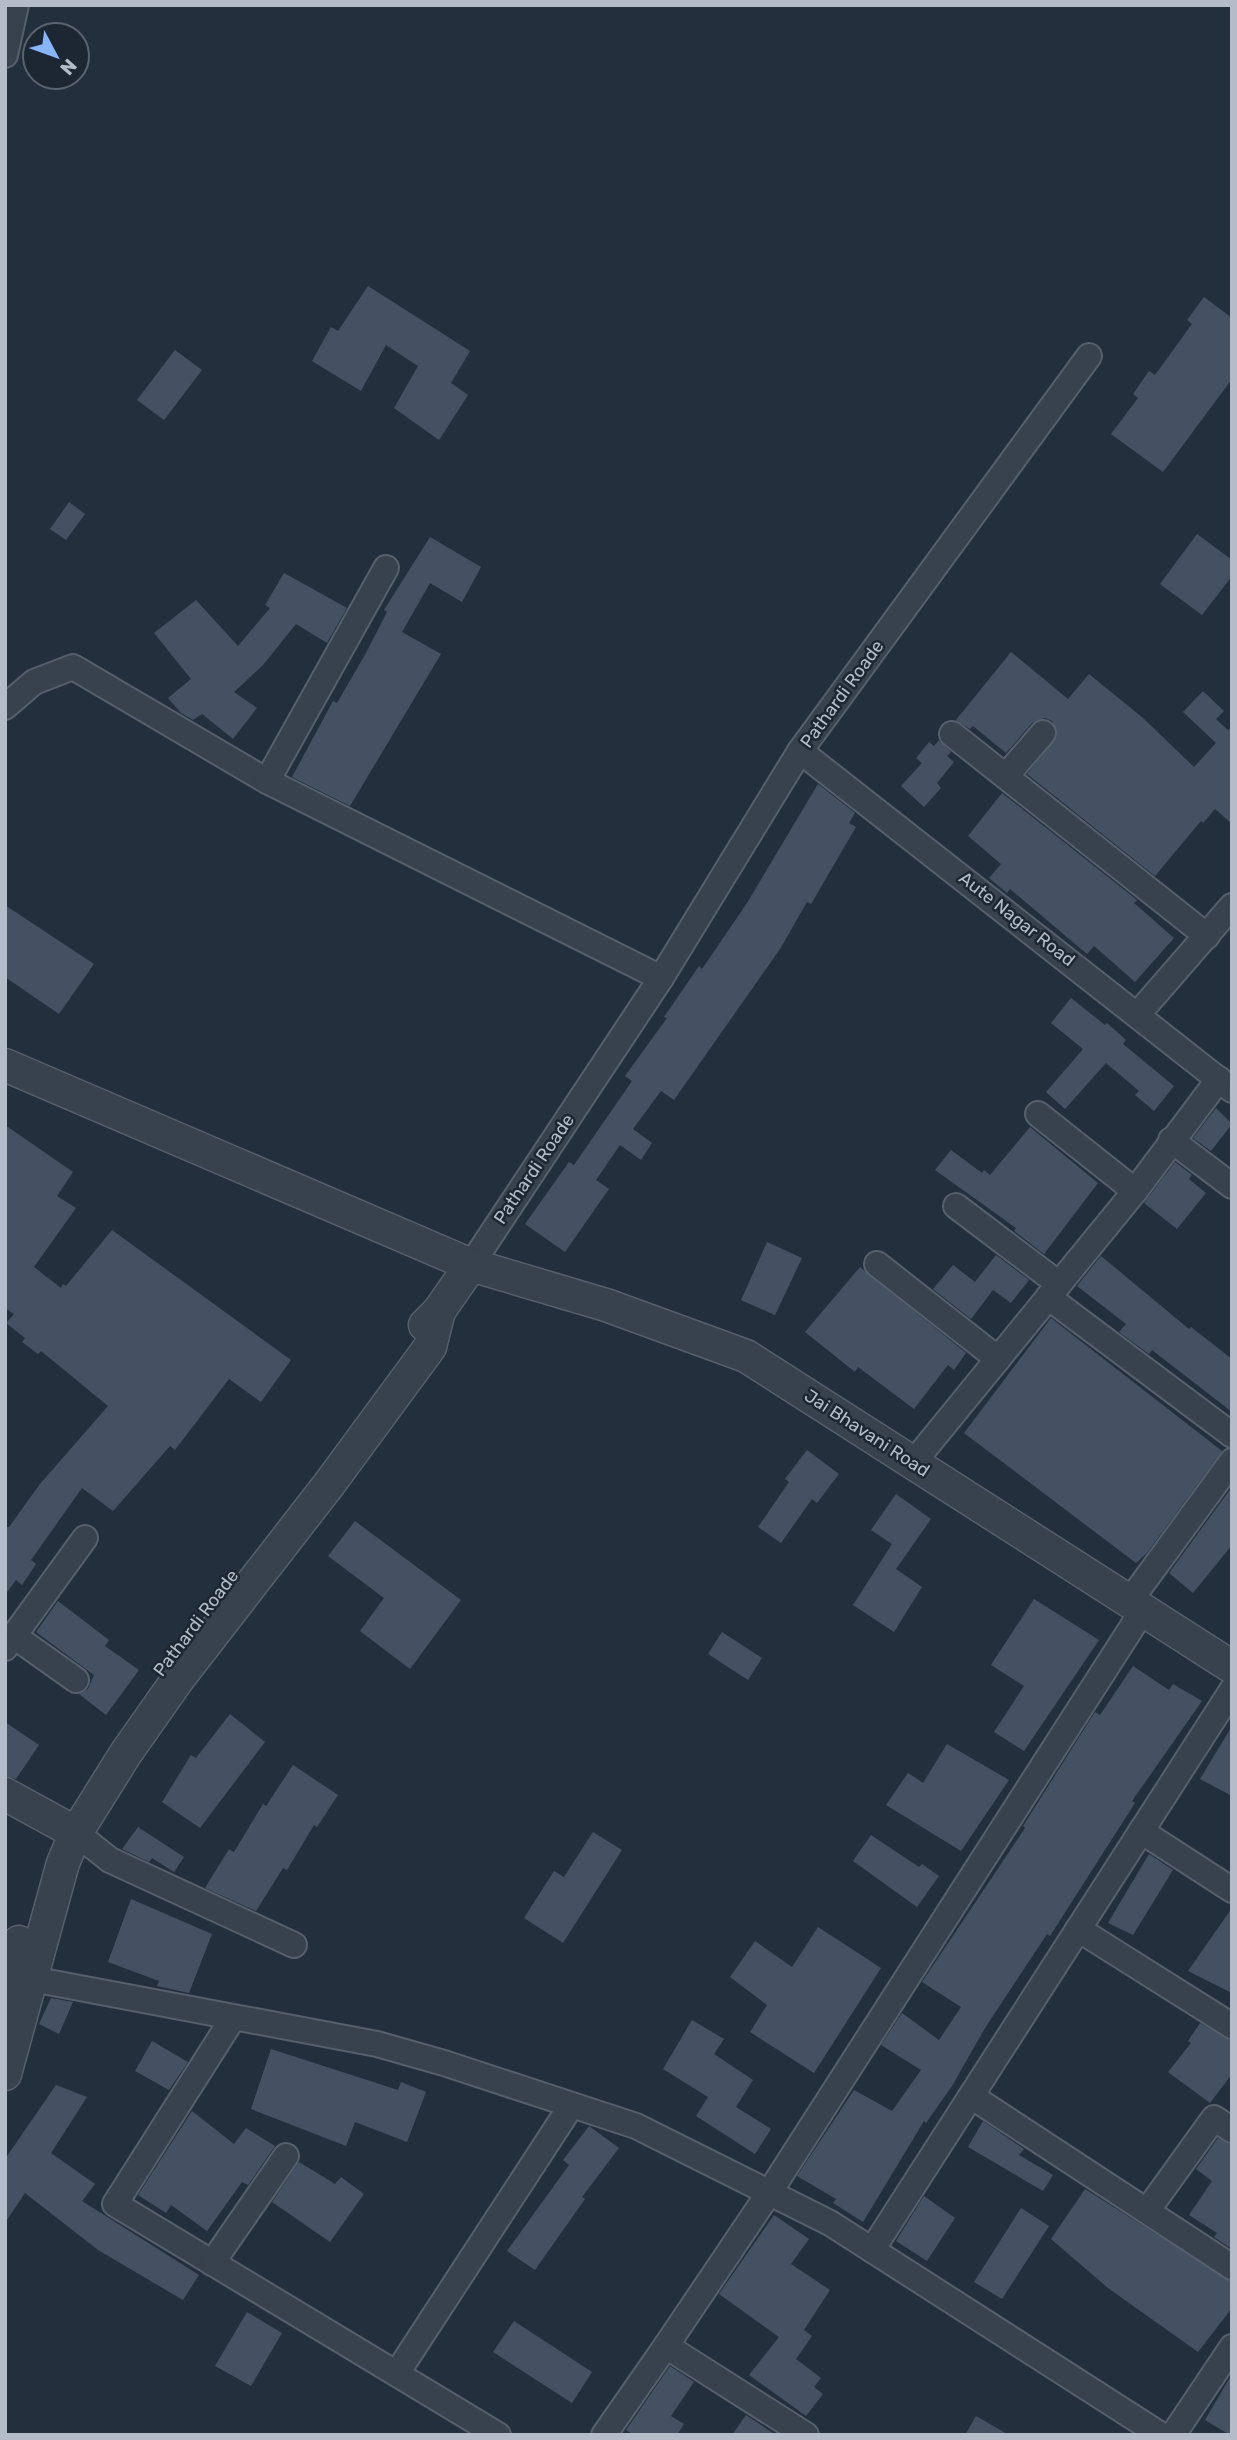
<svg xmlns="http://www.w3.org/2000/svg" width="1237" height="2440" font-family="Rubik,sans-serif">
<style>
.building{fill:#455162}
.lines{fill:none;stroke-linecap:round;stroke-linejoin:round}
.minor-casing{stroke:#565f6c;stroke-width:28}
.tertiary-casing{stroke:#565f6c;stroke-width:35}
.minor{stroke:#38414e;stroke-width:24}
.tertiary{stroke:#38414e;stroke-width:32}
.labels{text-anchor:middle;stroke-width:5;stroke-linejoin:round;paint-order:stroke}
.street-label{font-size:18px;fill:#b4bcc9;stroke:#1d2633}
</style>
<rect width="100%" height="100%" fill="#242f3e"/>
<g class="building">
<path d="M 368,286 L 470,351 L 451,383 L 468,395 L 439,440 L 394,408 L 418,366 L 386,345 L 361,391 L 312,361 L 331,327 L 338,331 Z"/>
<path d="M 1204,297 L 1232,318 L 1232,379 L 1163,472 L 1111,434 L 1138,398 L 1133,394 L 1149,371 L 1155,375 L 1192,324 L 1187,320 Z"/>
<path d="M 175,350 L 202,370 L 164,420 L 137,400 Z"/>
<path d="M 69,502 L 85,514 L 66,540 L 50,529 Z"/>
<path d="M 1197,534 L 1232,560 L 1232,576 L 1202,615 L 1160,584 Z"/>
<path d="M 430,537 L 481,567 L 462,602 L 430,583 L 402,632 L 441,654 L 350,806 L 292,777 L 333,701 L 337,703 L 366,653 L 387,612 L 384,610 Z"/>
<path d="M 284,573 L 347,608 L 327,643 L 296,624 L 263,665 L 234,692 L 257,708 L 233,739 L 202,714 L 193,720 L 181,713 L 168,698 L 191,679 L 154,633 L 196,600 L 238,646 L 270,608 L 265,605 Z"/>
<path d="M 1011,652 L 1068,699 L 1089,674 L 1143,718 L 1194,767 L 1216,743 L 1183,712 L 1203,691 L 1224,711 L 1216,719 L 1228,730 L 1232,727 L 1232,824 L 1215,809 L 1203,823 L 1201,821 L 1155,876 L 1027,774 L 1057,736 L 1052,721 L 1045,718 L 1032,723 L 1006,753 L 973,726 L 970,729 L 956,720 Z"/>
<path d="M 939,740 L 951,752 L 947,756 L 954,762 L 937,783 L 941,788 L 924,807 L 901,786 L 922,763 L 916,758 L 929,742 L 934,746 Z"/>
<path d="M 818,784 L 855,813 L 849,823 L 856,827 L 811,904 L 807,902 L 780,949 L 674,1100 L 661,1091 L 633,1129 L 652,1143 L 641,1160 L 620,1145 L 596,1180 L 609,1189 L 565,1252 L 525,1224 L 569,1162 L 574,1165 L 632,1081 L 625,1076 L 667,1018 L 664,1017 L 699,966 L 702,969 L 747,903 Z"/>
<path d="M 1002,793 L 1137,900 L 1134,903 L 1174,938 L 1135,982 L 1094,946 L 1087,954 L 1010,889 L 1007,893 L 989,878 L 1001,864 L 968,836 Z"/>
<path d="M 5,905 L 94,964 L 59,1014 L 5,977 Z"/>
<path d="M 1071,998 L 1105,1025 L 1107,1023 L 1126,1040 L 1123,1044 L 1174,1086 L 1154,1111 L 1135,1095 L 1139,1091 L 1106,1063 L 1065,1109 L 1046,1092 L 1083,1049 L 1051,1023 Z"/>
<path d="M 1216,1108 L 1232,1124 L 1211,1151 L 1193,1138 Z"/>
<path d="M 5,1125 L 73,1172 L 57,1196 L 76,1208 L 34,1267 L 61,1288 L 63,1284 L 66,1286 L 112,1230 L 291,1360 L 261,1402 L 229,1379 L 175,1450 L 170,1446 L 113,1511 L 82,1488 L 31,1560 L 36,1564 L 22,1585 L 16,1580 L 5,1595 L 5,1527 L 9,1527 L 40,1484 L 108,1406 L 41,1351 L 38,1354 L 22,1342 L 25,1338 L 6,1323 L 14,1314 L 5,1308 Z"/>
<path d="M 1030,1127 L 1098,1183 L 1044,1254 L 1014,1231 L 1016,1228 L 935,1170 L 951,1150 L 982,1173 L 984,1170 L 990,1175 Z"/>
<path d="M 1175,1162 L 1192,1175 L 1189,1179 L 1206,1193 L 1177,1229 L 1144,1203 Z"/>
<path d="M 767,1242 L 802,1258 L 775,1315 L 741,1300 Z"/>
<path d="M 996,1255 L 1029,1280 L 1011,1303 L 993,1290 L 971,1319 L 933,1289 L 953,1265 L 975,1282 Z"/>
<path d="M 1101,1256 L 1189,1329 L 1191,1327 L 1232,1359 L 1232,1412 L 1152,1350 L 1149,1354 L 1119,1332 L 1126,1324 L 1077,1286 Z"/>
<path d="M 860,1267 L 966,1353 L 954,1370 L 948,1365 L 914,1409 L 858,1367 L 855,1372 L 805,1332 Z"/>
<path d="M 1051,1318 L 1222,1451 L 1146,1554 L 1136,1563 L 964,1433 Z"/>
<path d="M 807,1450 L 839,1474 L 817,1503 L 812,1499 L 781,1543 L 758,1527 L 789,1482 L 785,1479 Z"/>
<path d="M 1232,1487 L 1232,1545 L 1193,1593 L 1169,1573 Z"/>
<path d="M 896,1494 L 931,1519 L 896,1569 L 922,1587 L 894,1632 L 853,1605 L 892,1544 L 871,1530 Z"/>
<path d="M 355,1521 L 461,1600 L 410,1669 L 360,1631 L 384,1598 L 328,1556 Z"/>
<path d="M 1034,1599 L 1099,1640 L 1024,1751 L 994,1732 L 1024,1686 L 991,1665 Z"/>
<path d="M 58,1601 L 109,1640 L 105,1646 L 139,1670 L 106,1715 L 79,1694 L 88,1689 L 94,1675 L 36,1632 Z"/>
<path d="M 722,1632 L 762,1658 L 748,1680 L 708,1654 Z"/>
<path d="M 1133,1666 L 1169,1690 L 1173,1684 L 1202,1701 L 1132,1801 L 1135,1803 L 1050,1936 L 1047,1934 L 985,2028 L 952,2086 L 926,2123 L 924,2121 L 863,2222 L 833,2203 L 836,2199 L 797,2176 L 854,2090 L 892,2111 L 921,2070 L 881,2045 L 902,2013 L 939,2040 L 961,2007 L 922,1982 L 1025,1828 L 1023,1826 L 1095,1712 L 1100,1715 Z"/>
<path d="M 230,1714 L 265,1742 L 200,1828 L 162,1802 L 191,1755 L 196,1758 Z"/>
<path d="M 5,1722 L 39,1745 L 16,1779 L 5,1776 Z"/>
<path d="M 1232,1726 L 1232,1796 L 1200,1779 Z"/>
<path d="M 947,1744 L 1009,1780 L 961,1851 L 886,1805 L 908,1773 L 923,1783 Z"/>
<path d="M 293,1765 L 338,1795 L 317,1827 L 314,1825 L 287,1870 L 283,1868 L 256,1911 L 205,1888 L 229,1849 L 234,1852 L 263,1804 L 266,1806 Z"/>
<path d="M 138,1827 L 184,1857 L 174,1872 L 152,1858 L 149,1862 L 122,1849 Z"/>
<path d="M 593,1832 L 622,1850 L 563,1943 L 524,1918 L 554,1871 L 564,1877 Z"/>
<path d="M 871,1835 L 919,1867 L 922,1864 L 939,1876 L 917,1907 L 853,1861 Z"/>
<path d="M 1149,1854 L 1173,1870 L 1133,1935 L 1108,1923 Z"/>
<path d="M 131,1899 L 212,1934 L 189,1993 L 157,1986 L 159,1981 L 108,1962 Z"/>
<path d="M 1232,1908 L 1232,1993 L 1188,1971 Z"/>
<path d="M 818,1927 L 881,1968 L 814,2073 L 750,2032 L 767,2005 L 730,1977 L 755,1941 L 792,1967 Z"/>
<path d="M 51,1998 L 73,2002 L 59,2034 L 39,2024 Z"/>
<path d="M 692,2020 L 724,2039 L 714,2054 L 753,2080 L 736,2107 L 771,2129 L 755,2154 L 696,2116 L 708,2097 L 663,2069 Z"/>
<path d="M 1200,2023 L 1232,2041 L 1232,2074 L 1210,2103 L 1168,2072 L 1191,2043 L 1188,2041 Z"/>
<path d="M 152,2041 L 188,2062 L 169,2090 L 135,2071 Z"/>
<path d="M 271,2049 L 398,2090 L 401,2082 L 426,2092 L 407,2142 L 355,2122 L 346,2146 L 251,2109 Z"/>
<path d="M 56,2085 L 87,2097 L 51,2153 L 95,2184 L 82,2201 L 199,2275 L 183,2300 L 98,2250 L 25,2193 L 5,2223 L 5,2159 Z"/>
<path d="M 192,2111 L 234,2144 L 246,2128 L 275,2146 L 248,2185 L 242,2182 L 207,2231 L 171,2205 L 166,2213 L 138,2195 Z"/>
<path d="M 983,2121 L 1024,2149 L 1019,2155 L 1053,2175 L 1043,2191 L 968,2147 Z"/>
<path d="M 589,2126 L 619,2148 L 582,2197 L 585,2199 L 535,2270 L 507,2251 L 569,2165 L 563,2160 Z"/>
<path d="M 1218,2138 L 1232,2145 L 1232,2249 L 1214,2237 L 1217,2233 L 1189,2215 L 1212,2181 L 1196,2169 Z"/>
<path d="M 299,2162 L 335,2184 L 341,2177 L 364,2194 L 330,2242 L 272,2202 Z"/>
<path d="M 1085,2189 L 1232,2282 L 1232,2308 L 1198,2352 L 1108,2288 L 1051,2239 Z"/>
<path d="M 924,2196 L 955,2218 L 927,2261 L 896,2241 Z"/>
<path d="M 1021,2208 L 1049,2226 L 1002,2299 L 974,2282 Z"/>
<path d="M 774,2215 L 809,2239 L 791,2264 L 830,2290 L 804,2330 L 812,2336 L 796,2359 L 821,2378 L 814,2387 L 823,2394 L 806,2416 L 749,2375 L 779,2337 L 719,2294 Z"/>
<path d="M 247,2312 L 282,2333 L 251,2386 L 215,2366 Z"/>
<path d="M 514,2321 L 592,2372 L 572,2403 L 493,2352 Z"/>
<path d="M 670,2366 L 694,2382 L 671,2416 L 684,2424 L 677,2435 L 634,2435 L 626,2430 Z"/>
<path d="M 1232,2374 L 1232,2435 L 1230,2435 L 1205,2420 Z"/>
<path d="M 746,2415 L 776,2435 L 732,2435 Z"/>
<path d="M 976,2416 L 1009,2435 L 965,2435 Z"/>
</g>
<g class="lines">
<defs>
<g id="minor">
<path d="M 5,55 L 16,5"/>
<path d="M 5,707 L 34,682 L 73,667 L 267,781 L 661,978"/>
<path d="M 952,734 L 1207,936"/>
<path d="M 800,751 L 1232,1090"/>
<path d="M 1006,776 L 1043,733"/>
<path d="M 267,781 L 386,568"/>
<path d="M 1138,1014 L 1232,906"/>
<path d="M 1038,1114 L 1135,1191"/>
<path d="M 1171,1140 L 1232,1186"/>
<path d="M 956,1206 L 1059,1284"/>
<path d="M 877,1264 L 998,1359"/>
<path d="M 471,1265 L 661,978 L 800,751 L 1089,356"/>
<path d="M 1048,1297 L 1232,1435"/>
<path d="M 913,1463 L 1135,1191 L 1219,1079"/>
<path d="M 1129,1602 L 1232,1461"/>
<path d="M 14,1636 L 76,1680"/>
<path d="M 5,1648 L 85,1538"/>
<path d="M 1141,1831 L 1232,1890"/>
<path d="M 76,1833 L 110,1860 L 294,1945"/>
<path d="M 1078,1929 L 1232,2026"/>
<path d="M 16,1976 L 377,2044 L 444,2063 L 636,2126 L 830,2223 L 1161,2435"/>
<path d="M 233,2018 L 115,2204 L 498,2435"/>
<path d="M 971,2096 L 1232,2267"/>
<path d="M 1147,2211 L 1214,2118 L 1232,2130"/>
<path d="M 872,2250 L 1232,1690"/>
<path d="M 212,2263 L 286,2156"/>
<path d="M 397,2373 L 571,2106"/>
<path d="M 604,2435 L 666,2346"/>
<path d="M 806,2435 L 666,2346 L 769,2193 L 1143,1610"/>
<path d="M 1173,2435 L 1232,2347"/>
</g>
<g id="tertiary">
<path d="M 5,1065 L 471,1265 L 606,1305 L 746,1356 L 1232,1667"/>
<path d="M 425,1325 L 439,1311 L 471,1265"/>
<path d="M 5,1794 L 76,1833"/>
<path d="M 5,1991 L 19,1942"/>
<path d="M 5,2074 L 63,1863 L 76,1833 L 126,1753 L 178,1679 L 330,1483 L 430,1347 L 439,1311"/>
</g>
</defs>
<use href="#minor" class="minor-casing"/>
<use href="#tertiary" class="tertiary-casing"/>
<use href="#minor" class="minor"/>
<use href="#tertiary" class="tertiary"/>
</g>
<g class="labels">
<g class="street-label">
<text transform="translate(842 694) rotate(-54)" y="6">Pathardi Roade</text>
<text transform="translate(1017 919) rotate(38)" y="6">Aute Nagar Road</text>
<text transform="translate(534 1169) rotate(-56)" y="6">Pathardi Roade</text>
<text transform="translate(867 1433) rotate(33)" y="6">Jai Bhavani Road</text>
<text transform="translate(196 1623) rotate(-53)" y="6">Pathardi Roade</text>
</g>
</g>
<rect width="1237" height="2440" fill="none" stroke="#b4bcc9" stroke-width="14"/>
<g transform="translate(56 56) rotate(131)"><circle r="33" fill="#1d2633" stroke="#59626f" stroke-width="2"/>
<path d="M0-5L12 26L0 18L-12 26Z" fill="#8ab4f8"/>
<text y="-10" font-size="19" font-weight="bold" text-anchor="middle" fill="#b4bcc9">N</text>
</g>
</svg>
